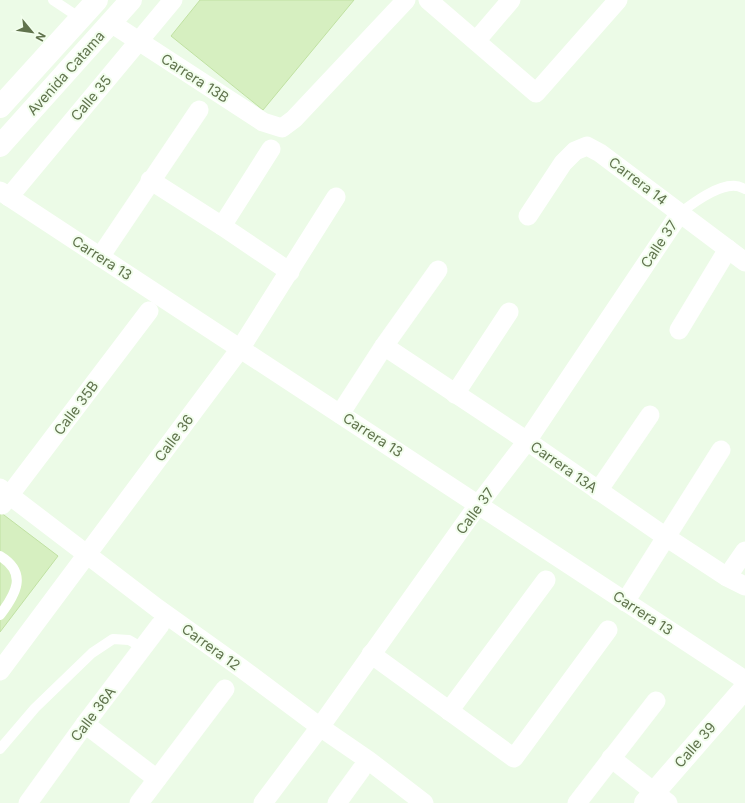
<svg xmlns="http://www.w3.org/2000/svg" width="745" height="803" font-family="Inter,sans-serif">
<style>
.building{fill:#d6efc0;stroke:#c0e1a2}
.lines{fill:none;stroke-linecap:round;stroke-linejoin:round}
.service{stroke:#fff;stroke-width:10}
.minor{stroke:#fff;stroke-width:19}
.tertiary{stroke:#fff;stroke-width:22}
.secondary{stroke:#fff;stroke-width:22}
.labels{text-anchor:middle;stroke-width:4;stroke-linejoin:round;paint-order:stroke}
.street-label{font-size:14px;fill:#60734d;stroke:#f2feed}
</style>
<rect width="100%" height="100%" fill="#ecfbe7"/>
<g class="building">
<path d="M 200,0 L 354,0 L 263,110 L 171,36 Z"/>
<path d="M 0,512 L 58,556 L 0,632 Z"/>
</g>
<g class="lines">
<g class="service">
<path d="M 53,0 L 80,18"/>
<path d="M 680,213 C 693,203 718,184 736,186 C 739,186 742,188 745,189"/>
<path d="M 0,556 C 28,573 16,594 0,615"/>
<path d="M 0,749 L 35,708 L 92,653 L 113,639 L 129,640 L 143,648"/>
</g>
<g class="minor">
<path d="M 428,0 L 536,93 L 618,0"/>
<path d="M 111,23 L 263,122 L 282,128 L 294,119 L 406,0"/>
<path d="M 476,41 L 511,0"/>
<path d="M 150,180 L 222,226 L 290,272"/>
<path d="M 0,191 L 745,680"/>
<path d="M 9,197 L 173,0"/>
<path d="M 528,216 L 563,163 L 575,151 L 587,146 L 600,153 L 745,262"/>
<path d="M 222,226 L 271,149"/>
<path d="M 100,257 L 199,110"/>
<path d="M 679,330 L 728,249"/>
<path d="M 384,346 L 527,441 L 666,537 L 727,577 L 745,586"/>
<path d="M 455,394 L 509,312"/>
<path d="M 340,414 L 384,346 L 438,270"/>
<path d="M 0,488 L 157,608 L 241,668 L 320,727 L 368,760 L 424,803"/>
<path d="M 598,491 L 650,415"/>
<path d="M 2,505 L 149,311"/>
<path d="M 727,577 L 745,551"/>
<path d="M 625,602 L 721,450"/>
<path d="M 371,654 L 514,758 L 608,630"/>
<path d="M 0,671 L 240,349 L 336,197"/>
<path d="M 449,711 L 546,580"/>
<path d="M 85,724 L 157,779"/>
<path d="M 611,758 L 668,803"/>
<path d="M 28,803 L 85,724 L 160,625"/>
<path d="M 139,803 L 225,689"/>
<path d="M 263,803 L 320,727 L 478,505 L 527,441 L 680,213"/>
<path d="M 337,803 L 361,770"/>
<path d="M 577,803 L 656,701"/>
</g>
<path class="tertiary" d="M 645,803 L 745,688"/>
<g class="secondary">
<path d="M 0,107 L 97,0"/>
<path d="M 0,146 L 131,0"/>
</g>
</g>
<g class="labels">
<g class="street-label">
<text transform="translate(66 73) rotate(-48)" y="5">Avenida Catama</text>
<text transform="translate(195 78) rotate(33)" y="5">Carrera 13B</text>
<text transform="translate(91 98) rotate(-50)" y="5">Calle 35</text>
<text transform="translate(638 181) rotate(37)" y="5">Carrera 14</text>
<text transform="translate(659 244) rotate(-56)" y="5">Calle 37</text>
<text transform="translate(102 258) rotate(33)" y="5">Carrera 13</text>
<text transform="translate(76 408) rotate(-53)" y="5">Calle 35B</text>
<text transform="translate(373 435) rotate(33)" y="5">Carrera 13</text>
<text transform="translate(174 438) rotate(-53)" y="5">Calle 36</text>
<text transform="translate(564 467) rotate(35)" y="5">Carrera 13A</text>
<text transform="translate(475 511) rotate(-54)" y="5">Calle 37</text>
<text transform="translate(643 613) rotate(33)" y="5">Carrera 13</text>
<text transform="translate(211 647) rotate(36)" y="5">Carrera 12</text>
<text transform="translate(93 714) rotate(-53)" y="5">Calle 36A</text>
<text transform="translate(695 745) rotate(-49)" y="5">Calle 39</text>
</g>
</g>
<g transform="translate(32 32) rotate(119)" stroke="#f2feed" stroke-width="3" paint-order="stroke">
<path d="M0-3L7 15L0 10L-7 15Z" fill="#60734d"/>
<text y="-6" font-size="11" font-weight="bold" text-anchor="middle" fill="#60734d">N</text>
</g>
</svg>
